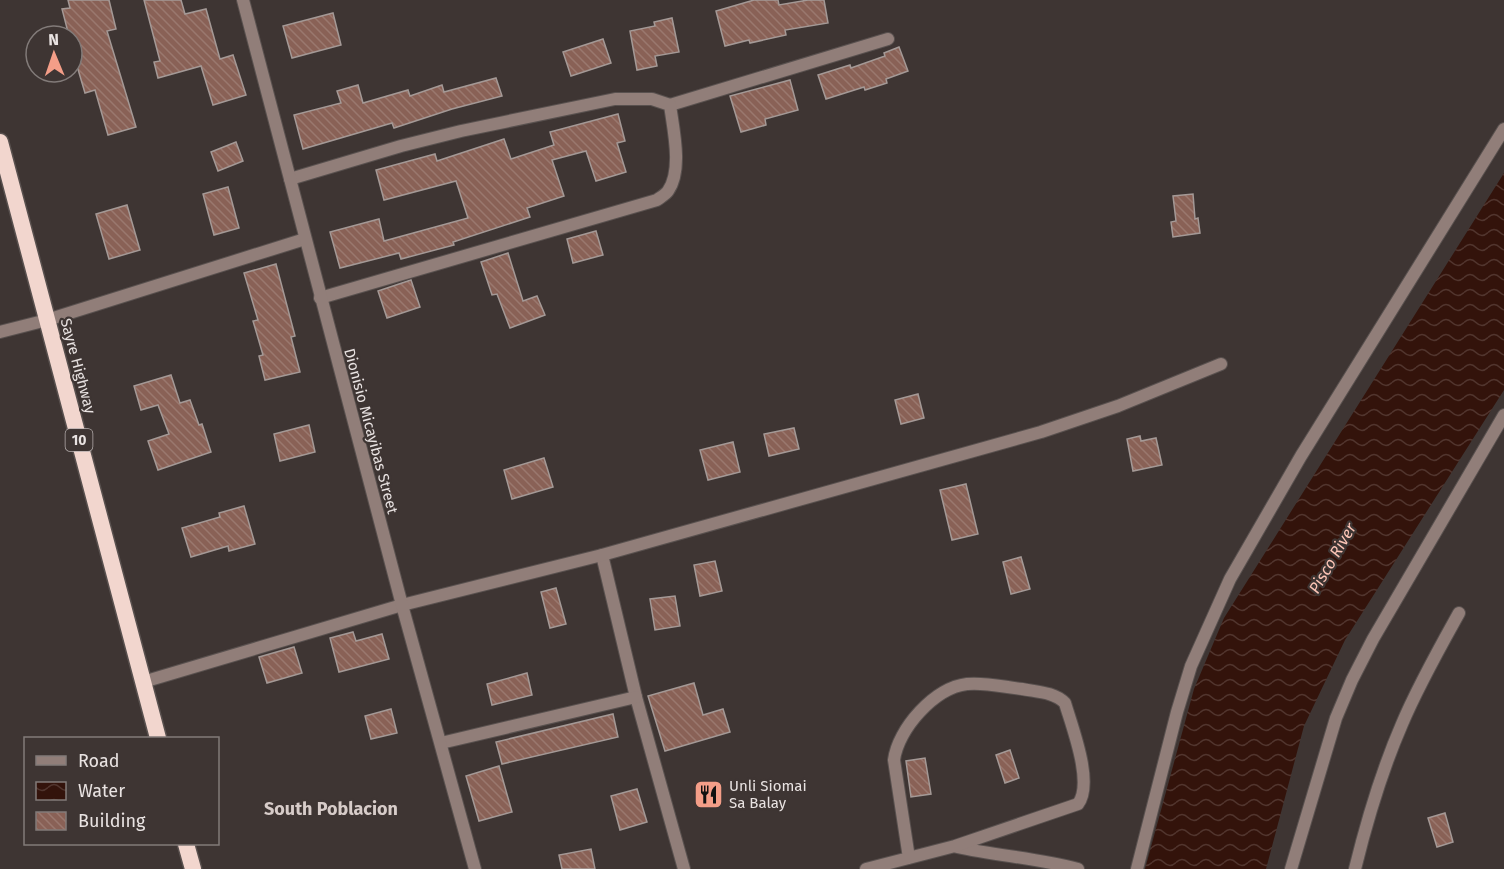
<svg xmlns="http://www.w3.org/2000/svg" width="1504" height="869" font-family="'Fira Sans',sans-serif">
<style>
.water{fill:url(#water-waves)}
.building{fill:url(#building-back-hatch);stroke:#a49996;stroke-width:1.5}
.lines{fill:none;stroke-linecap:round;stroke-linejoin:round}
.minor-casing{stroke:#59514f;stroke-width:14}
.tertiary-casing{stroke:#59514f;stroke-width:14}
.trunk-casing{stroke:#59514f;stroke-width:19}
.minor{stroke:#917e79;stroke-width:12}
.tertiary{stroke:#917e79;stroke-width:12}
.trunk{stroke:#f2d6ce;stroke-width:16}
.labels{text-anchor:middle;stroke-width:4.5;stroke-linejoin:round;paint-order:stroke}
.shield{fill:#3e3533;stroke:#b6afae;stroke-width:1.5}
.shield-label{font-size:14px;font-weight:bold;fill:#e9e3e2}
.street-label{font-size:15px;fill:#e9e3e2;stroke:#3e3533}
.poi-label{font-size:15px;fill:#e9e3e2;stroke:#3e3533;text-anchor:start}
.water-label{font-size:16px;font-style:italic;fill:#fcc4b5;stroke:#3e3533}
.quarter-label{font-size:18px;font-weight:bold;fill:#d7ccc9;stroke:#3e3533}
</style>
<defs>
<pattern id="water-waves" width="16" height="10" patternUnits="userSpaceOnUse" patternTransform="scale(1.5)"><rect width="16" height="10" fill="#33130b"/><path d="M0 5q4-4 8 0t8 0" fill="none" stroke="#51352e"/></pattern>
<pattern id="building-back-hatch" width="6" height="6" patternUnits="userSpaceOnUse" patternTransform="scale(1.5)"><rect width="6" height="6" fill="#896156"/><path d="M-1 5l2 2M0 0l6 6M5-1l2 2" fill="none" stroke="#9a786e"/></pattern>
</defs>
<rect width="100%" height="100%" fill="#3e3533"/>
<path class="water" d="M 1504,173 L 1504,390 L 1345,640 L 1304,726 L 1266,869 L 1145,869 L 1194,689 L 1224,618 Z"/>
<g class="building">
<path d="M 68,0 L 109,0 L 116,29 L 107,31 L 136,127 L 108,135 L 95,90 L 85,93 L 72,49 L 72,36 L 69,36 L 62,9 L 70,8 Z"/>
<path d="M 144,0 L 181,0 L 185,14 L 206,9 L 220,59 L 233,55 L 246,95 L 213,105 L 201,66 L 158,78 L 154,62 L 160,61 Z"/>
<path d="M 754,0 L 778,0 L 779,5 L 808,0 L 824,0 L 828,23 L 785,30 L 786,35 L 750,43 L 749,40 L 725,46 L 716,11 Z"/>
<path d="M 333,13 L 341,45 L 292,58 L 283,26 Z"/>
<path d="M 672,18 L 679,52 L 655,56 L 657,66 L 637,70 L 630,31 L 655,26 L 654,22 Z"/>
<path d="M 603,39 L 611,63 L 571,76 L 563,52 Z"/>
<path d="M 899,47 L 908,71 L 886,79 L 887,83 L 865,90 L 864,87 L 826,99 L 818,75 L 850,65 L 851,68 L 885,56 L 884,53 Z"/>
<path d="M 496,78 L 502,96 L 452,109 L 394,128 L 392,123 L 303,149 L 294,115 L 341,103 L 337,91 L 358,85 L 363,103 L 408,90 L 410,96 L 442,85 L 444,92 Z"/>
<path d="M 790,80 L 798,110 L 765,119 L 766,125 L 741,132 L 730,96 Z"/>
<path d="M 618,114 L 625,141 L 617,143 L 626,172 L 596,181 L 586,151 L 552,160 L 564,196 L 527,208 L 530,217 L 453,242 L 454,245 L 401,259 L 399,253 L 340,268 L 330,232 L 379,219 L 384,241 L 468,218 L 456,181 L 384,200 L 376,170 L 435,154 L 437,161 L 504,139 L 511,159 L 554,145 L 550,132 Z"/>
<path d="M 236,142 L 243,161 L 218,171 L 211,152 Z"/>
<path d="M 228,187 L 239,228 L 214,235 L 203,194 Z"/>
<path d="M 1193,194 L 1195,219 L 1198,218 L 1200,233 L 1173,237 L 1171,222 L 1176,221 L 1173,196 Z"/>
<path d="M 127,205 L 140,250 L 109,259 L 96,214 Z"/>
<path d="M 596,231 L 603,255 L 573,263 L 567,239 Z"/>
<path d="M 508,253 L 523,301 L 537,296 L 545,315 L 510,328 L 497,294 L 492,295 L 481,262 Z"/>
<path d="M 276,264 L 295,336 L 291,337 L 300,372 L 265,380 L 259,356 L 263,355 L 253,321 L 258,320 L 244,273 Z"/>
<path d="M 411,280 L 420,307 L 387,318 L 378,291 Z"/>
<path d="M 171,375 L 180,403 L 190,400 L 199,425 L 202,424 L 211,452 L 158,470 L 148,441 L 169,434 L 158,405 L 141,410 L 134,386 Z"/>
<path d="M 918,394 L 924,418 L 901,424 L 895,400 Z"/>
<path d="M 309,425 L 315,452 L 280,461 L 274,434 Z"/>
<path d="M 794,428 L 799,449 L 769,456 L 764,434 Z"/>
<path d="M 1140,436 L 1141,441 L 1156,438 L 1162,465 L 1133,471 L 1127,439 Z"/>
<path d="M 733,442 L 740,472 L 708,480 L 700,450 Z"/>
<path d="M 544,458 L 553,487 L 512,499 L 504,470 Z"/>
<path d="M 966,484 L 978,534 L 952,540 L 940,490 Z"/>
<path d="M 244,506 L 255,544 L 229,551 L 228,546 L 191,557 L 182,528 L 220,517 L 219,513 Z"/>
<path d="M 1021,557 L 1030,589 L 1011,594 L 1003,562 Z"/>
<path d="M 715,561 L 722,591 L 700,596 L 694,565 Z"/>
<path d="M 556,588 L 566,624 L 550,628 L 541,592 Z"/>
<path d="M 675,596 L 680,626 L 655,630 L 650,599 Z"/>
<path d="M 353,632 L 356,641 L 382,634 L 389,659 L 339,672 L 330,638 Z"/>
<path d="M 294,647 L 302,673 L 267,683 L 259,657 Z"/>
<path d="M 527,673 L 532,695 L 492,705 L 487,684 Z"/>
<path d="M 694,683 L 703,715 L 723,709 L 730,732 L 665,751 L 648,696 Z"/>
<path d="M 391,709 L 397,733 L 371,739 L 365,716 Z"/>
<path d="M 613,714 L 618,737 L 502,764 L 496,742 Z"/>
<path d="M 1010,750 L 1019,778 L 1005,783 L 996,755 Z"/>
<path d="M 925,758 L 931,794 L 911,797 L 906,761 Z"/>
<path d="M 499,766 L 512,812 L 479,821 L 466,776 Z"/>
<path d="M 637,789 L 647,822 L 620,830 L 611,796 Z"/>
<path d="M 1445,813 L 1453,842 L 1437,847 L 1428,818 Z"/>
<path d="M 591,849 L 595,869 L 562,869 L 559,855 Z"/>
</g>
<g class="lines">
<defs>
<g id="minor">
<path d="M 670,105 L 888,39"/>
<path d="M 290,179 L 401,146 L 461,131 L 615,99 L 652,99 L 670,105 C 673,128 683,170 668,191 C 666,194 661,197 657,200 L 320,298"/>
<path d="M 0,332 L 47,320 L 305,239"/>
<path d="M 602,555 L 636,697 L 684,869"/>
<path d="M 143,682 L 402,605 L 602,555 L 1041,432 L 1118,406 L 1221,364"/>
<path d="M 441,743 L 636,697"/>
<path d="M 957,847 C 997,856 1038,858 1078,869"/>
<path d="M 866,869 L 955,846 L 1078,804 C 1094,783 1072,727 1065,703 C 1054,692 1037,692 1022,689 C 1004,687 984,682 967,684 C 934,688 898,729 894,760 L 909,858"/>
<path d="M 1137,869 L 1177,712 L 1191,666 L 1230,579 L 1301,456 L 1504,129"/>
<path d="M 1291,869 L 1336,718 L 1352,680 L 1373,639 L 1504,415"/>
<path d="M 1355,869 C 1367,820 1382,770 1402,724 C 1418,686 1439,649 1459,613"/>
</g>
<path id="tertiary" d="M 243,0 L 402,605 L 475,869"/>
<g id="trunk">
<path d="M 0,142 L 158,738"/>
<path d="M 186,844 L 193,869"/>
</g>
</defs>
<use href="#minor" class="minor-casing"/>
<use href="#tertiary" class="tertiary-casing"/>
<use href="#trunk" class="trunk-casing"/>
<use href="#minor" class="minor"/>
<use href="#tertiary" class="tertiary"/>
<use href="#trunk" class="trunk"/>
</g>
<defs>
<symbol id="restaurant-square" viewBox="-11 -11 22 22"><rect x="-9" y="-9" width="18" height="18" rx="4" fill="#f49e88" stroke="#3e3533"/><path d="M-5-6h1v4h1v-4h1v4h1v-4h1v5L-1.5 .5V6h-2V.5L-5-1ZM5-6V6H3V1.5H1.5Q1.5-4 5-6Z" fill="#111"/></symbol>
</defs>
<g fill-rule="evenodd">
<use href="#restaurant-square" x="692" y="778" width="33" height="33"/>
</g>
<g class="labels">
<rect class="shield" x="65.5" y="429" width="27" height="22" rx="4.5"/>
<g class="shield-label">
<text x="79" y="445">10</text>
</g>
<g class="street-label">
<text transform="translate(78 366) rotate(75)" y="5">Sayre Highway</text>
<text transform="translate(371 431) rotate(75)" y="5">Dionisio Micayibas Street</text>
</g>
<g class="poi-label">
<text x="729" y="791">Unli Siomai<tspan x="729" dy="17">Sa Balay</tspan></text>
</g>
<g class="water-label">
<text transform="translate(1332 558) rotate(-60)" y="6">Pisco River</text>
</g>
<g class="quarter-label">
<text x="331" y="815">South Poblacion</text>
</g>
</g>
<rect x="24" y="737" width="195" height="108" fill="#3e3533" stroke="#827b79" stroke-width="1.5"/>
<rect x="36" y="756" width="30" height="9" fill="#917e79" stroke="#827b79" stroke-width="1.5"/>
<text x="78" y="767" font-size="18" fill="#e9e3e2">Road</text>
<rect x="36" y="782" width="30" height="18" fill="url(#water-waves)" stroke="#827b79" stroke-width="1.5"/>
<text x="78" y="797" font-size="18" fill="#e9e3e2">Water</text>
<rect x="36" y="812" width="30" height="18" fill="url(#building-back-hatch)" stroke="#827b79" stroke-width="1.5"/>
<text x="78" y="827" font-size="18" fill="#e9e3e2">Building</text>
<g transform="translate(54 54) rotate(358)"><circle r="28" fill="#3e3533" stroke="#827b79" stroke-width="1.5"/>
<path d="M0-4.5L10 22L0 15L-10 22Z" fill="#f49e88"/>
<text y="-9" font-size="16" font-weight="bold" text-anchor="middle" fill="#e9e3e2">N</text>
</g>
</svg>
